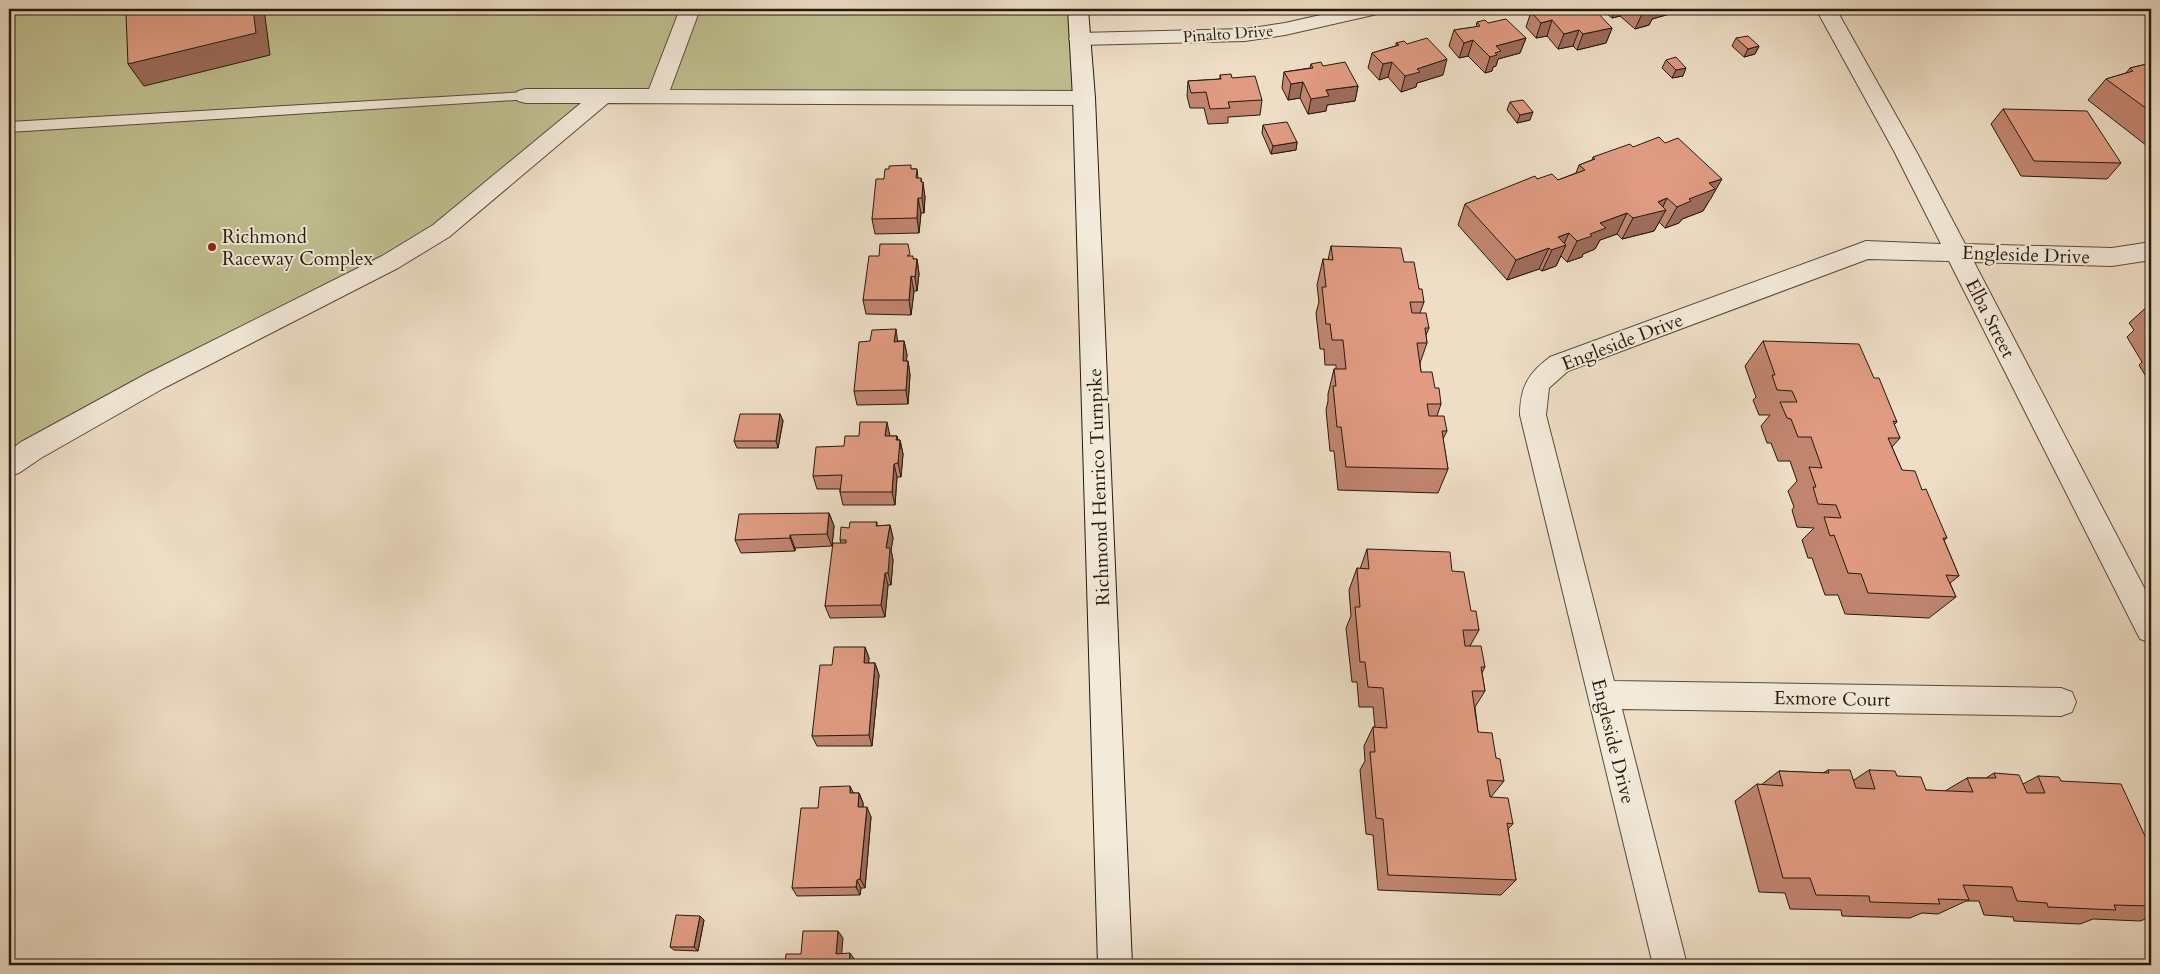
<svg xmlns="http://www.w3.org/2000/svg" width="2160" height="974" font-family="Cardo,serif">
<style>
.green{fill:#c0bf90;stroke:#726c4f}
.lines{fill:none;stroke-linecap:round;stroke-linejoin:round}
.lane-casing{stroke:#564b3c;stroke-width:2}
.street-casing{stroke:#564b3c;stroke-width:2}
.secondary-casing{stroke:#241a0e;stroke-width:2}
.lane{fill:#f4eada;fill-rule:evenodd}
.street{fill:#f4eada;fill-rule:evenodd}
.secondary{fill:#f4eada;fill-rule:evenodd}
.wall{fill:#c18570;stroke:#241a0e}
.shaded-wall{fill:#9d6c5b;stroke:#241a0e}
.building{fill:#e09b82;stroke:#241a0e}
.poi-dot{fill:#8f2418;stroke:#f4eada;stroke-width:2}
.labels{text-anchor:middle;stroke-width:4;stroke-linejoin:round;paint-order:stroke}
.far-street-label{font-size:16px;fill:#241a0e;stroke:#f4eada}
.poi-label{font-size:19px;fill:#241a0e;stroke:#f4eada;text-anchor:start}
.street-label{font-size:19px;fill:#241a0e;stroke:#f4eada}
</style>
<rect width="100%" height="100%" fill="#eedec6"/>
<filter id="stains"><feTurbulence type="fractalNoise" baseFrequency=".004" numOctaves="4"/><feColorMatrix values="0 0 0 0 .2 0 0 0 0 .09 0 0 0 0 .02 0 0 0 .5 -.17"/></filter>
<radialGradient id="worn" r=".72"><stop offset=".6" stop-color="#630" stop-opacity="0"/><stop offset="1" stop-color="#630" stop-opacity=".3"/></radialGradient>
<path class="green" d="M 9,9 L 1078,9 L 1084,98 L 602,97 L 441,231 L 31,450 L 9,465 Z"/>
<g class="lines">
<defs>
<path id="lane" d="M 526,92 L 533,96 L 531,99 L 9,132 L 9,122 Z"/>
<g id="street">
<path d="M 680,9 L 700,9 L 670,90 L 1084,91 L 1092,93 L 1095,98 L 1092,103 L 1084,105 L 608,103 L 449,237 L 398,268 L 164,388 L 41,458 L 19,473 L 9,476 L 9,451 L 21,442 L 146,374 L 382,256 L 433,225 L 581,103 L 526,103 L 518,101 L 515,96 L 518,91 L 526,89 L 649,89 Z"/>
<path d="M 1347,9 L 1383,9 L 1380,13 L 1373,15 L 1285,35 L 1245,41 L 1079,45 L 1072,44 L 1069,39 L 1072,34 L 1079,33 L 1245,29 L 1285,23 Z"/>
<path d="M 1816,9 L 1836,9 L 1916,151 L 1965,244 L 2112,248 L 2151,242 L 2151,260 L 2112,266 L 1974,262 L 2151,601 L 2151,643 L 2140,639 L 1949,261 L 1868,259 L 1568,371 L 1549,388 L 1546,415 L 1614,681 L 2061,688 L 2072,692 L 2076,702 L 2072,712 L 2061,716 L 1622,709 L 1687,965 L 1653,965 L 1520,415 C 1520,388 1528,373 1550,357 L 1858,244 L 1866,241 L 1941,244 L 1894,151 Z"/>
</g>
<path id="secondary" d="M 1068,9 L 1088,9 L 1095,98 L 1132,965 L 1098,965 L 1073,98 Z"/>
</defs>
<use href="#lane" class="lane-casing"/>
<use href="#street" class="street-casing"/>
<use href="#secondary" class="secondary-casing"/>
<use href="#lane" class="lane"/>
<use href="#street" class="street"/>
<use href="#secondary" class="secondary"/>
</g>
<g class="wall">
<path d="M 1601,9 L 1675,9 L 1673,13 L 1652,19 L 1649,25 L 1635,29 L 1620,16 L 1612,18 Z"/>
<path d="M 1531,12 L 1612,28 L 1606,43 L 1577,50 L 1573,46 L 1558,49 L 1547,36 L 1536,38 L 1526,27 Z"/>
<path d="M 1477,22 L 1488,23 L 1526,38 L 1520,53 L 1498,59 L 1496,66 L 1493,67 L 1492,71 L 1485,73 L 1468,56 L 1459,58 L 1449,46 L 1454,30 L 1476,27 Z"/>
<path d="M 1736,38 L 1759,46 L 1755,54 L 1744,57 L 1732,46 Z"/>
<path d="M 1396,43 L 1443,75 L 1417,83 L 1416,87 L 1401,92 L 1388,77 L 1379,80 L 1368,68 L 1372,53 L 1396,46 Z"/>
<path d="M 1666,60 L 1683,76 L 1672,78 L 1662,68 Z"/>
<path d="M 2151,63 L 2151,149 L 2088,100 L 2106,79 L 2126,73 L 2130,68 Z"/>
<path d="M 1311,64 L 1323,66 L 1358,86 L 1355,101 L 1327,105 L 1326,111 L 1308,114 L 1300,98 L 1288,100 L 1282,88 L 1284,72 L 1310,68 Z"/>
<path d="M 1220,75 L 1232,78 L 1262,100 L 1260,115 L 1228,117 L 1228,123 L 1208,124 L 1204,108 L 1190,108 L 1187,96 L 1188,81 L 1220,79 Z"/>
<path d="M 1510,102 L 1530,120 L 1517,123 L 1507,110 Z"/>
<path d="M 2003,109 L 2121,163 L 2107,179 L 2021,176 L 1991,124 Z"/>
<path d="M 1263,125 L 1297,142 L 1296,150 L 1271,154 L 1262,133 Z"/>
<path d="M 1633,147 L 1710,200 L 1709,201 L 1703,211 L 1682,219 L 1679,223 L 1665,228 L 1659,222 L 1654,231 L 1622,239 L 1617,234 L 1600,240 L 1595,249 L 1583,254 L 1582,257 L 1567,262 L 1561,256 L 1556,266 L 1542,271 L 1539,269 L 1507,280 L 1458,225 L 1465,204 L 1537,179 L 1558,180 L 1576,173 L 1579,165 L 1592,160 L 1593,157 Z"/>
<path d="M 912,169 L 917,169 L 918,178 L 922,182 L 925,197 L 924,213 L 921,213 L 919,233 L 875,234 L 872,219 L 884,179 Z"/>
<path d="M 1331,246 L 1404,262 L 1419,289 L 1424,302 L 1420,313 L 1429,328 L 1426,335 L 1427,343 L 1420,363 L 1421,372 L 1435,388 L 1441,404 L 1437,416 L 1447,431 L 1443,439 L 1448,469 L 1438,493 L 1338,490 L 1334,451 L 1330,451 L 1326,410 L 1328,401 L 1328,394 L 1334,369 L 1336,369 L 1336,365 L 1325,365 L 1324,349 L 1320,349 L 1316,313 L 1319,302 L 1317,285 L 1323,259 L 1328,260 Z"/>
<path d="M 879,256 L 910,256 L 914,259 L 917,259 L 919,274 L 917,291 L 914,291 L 911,315 L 866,314 L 863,300 Z"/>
<path d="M 2151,303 L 2151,385 L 2139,365 L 2142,362 L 2127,337 L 2134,330 L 2129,323 Z"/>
<path d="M 898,341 L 904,341 L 907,355 L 906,361 L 908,361 L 910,375 L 908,404 L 857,405 L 854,391 Z"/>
<path d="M 1763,341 L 1874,378 L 1897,422 L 1894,425 L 1900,438 L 1892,447 L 1902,470 L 1922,490 L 1947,538 L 1944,540 L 1959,576 L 1950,583 L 1956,597 L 1929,618 L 1845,614 L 1838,595 L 1825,595 L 1812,558 L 1808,558 L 1802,540 L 1814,528 L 1797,527 L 1792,510 L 1794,507 L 1788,491 L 1797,481 L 1790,461 L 1778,461 L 1771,443 L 1767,443 L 1761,426 L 1770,415 L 1759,415 L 1753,400 L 1756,397 L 1745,366 Z"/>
<path d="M 780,414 L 783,421 L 778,448 L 737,448 L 734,441 Z"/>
<path d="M 890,436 L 897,436 L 898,440 L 900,440 L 903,454 L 901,477 L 897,477 L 895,505 L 843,505 L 840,492 L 840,489 L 817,489 L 813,476 L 844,446 Z"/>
<path d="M 829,513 L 834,526 L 832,546 L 795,548 L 795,551 L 741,553 L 735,540 Z"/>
<path d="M 877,522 L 877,526 L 890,525 L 893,538 L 891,550 L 893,560 L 891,585 L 888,585 L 885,617 L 830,618 L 825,606 L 841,543 L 840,540 L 849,528 Z"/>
<path d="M 1367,549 L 1452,571 L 1479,630 L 1470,646 L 1485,667 L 1482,673 L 1485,691 L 1475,707 L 1478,732 L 1496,758 L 1504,781 L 1491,797 L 1513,824 L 1508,829 L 1516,880 L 1501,895 L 1378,890 L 1373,835 L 1366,834 L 1360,770 L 1365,761 L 1364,746 L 1373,727 L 1375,727 L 1373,707 L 1359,707 L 1357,682 L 1352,682 L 1346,628 L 1351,616 L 1349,590 L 1357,568 L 1360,569 Z"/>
<path d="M 865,647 L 869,658 L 868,663 L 875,663 L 879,675 L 872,746 L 817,746 L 812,736 L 832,665 Z"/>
<path d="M 1828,770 L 1854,780 L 1869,770 L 1897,776 L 1926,790 L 1945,791 L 1967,778 L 1986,778 L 1994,773 L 2023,784 L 2038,776 L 2061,781 L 2151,849 L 2151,917 L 2140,921 L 2093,919 L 2080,924 L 2014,921 L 2013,917 L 1984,915 L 1979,901 L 1966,901 L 1938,914 L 1922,913 L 1910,918 L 1842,916 L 1841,910 L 1790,909 L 1785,893 L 1759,892 L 1735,801 L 1757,784 L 1761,785 L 1779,771 L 1823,773 Z"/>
<path d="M 853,793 L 859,793 L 863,803 L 863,807 L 871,817 L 865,888 L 861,888 L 860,895 L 797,896 L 792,888 L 818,808 Z"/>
<path d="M 704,920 L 698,951 L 674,950 L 670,947 Z"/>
</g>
<g class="shaded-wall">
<path d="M 9,9 L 13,9 L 12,46 L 9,46 Z"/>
<path d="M 253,9 L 264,9 L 270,55 L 144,86 L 128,64 Z"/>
<path d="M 1616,9 L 1623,9 L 1620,16 L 1612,18 Z"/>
<path d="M 1651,9 L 1675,9 L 1673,13 L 1652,19 L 1649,25 L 1635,29 L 1642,14 Z"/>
<path d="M 1552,20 L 1547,36 L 1536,38 L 1541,23 Z"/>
<path d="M 1612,28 L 1606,43 L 1577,50 L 1583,34 Z"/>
<path d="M 1579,30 L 1573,46 L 1558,49 L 1564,34 Z"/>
<path d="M 1526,38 L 1520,53 L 1498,59 L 1496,66 L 1493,67 L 1492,71 L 1485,73 L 1490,57 L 1496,46 Z"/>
<path d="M 1473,40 L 1468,56 L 1459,58 L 1464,43 Z"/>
<path d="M 1759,46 L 1755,54 L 1744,57 L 1748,49 Z"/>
<path d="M 1447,59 L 1443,75 L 1417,83 L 1416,87 L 1401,92 L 1405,76 L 1417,69 Z"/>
<path d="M 1392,62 L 1388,77 L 1379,80 L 1383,64 Z"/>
<path d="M 1686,68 L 1683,76 L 1672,78 L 1676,70 Z"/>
<path d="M 1303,82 L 1300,98 L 1288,100 L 1291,84 Z"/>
<path d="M 1358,86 L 1355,101 L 1327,105 L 1326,111 L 1308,114 L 1311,99 L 1326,90 Z"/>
<path d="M 1533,112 L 1530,120 L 1517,123 L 1520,115 Z"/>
<path d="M 1297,142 L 1296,150 L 1271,154 L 1273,146 Z"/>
<path d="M 921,178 L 923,189 L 923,182 L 925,197 L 924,213 L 922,198 Z"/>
<path d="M 1722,179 L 1710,200 L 1709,201 L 1703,211 L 1682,219 L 1679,223 L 1665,228 L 1677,207 L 1709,183 Z"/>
<path d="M 918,198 L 921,213 L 919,233 L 917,218 Z"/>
<path d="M 1667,198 L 1661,211 L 1666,210 L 1654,231 L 1622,239 L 1633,218 L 1658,202 Z"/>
<path d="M 1627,213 L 1617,234 L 1600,240 L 1595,249 L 1583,254 L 1582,257 L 1567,262 L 1577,241 L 1590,234 L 1600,223 Z"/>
<path d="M 1569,233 L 1563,246 L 1566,245 L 1556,266 L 1542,271 L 1558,237 Z"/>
<path d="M 1549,248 L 1539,269 L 1507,280 L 1516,260 Z"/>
<path d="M 917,259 L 919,274 L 917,291 L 915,277 Z"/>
<path d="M 911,276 L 914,291 L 911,315 L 909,300 Z"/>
<path d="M 896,329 L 898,344 L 894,342 Z"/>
<path d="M 904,341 L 907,355 L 905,375 L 903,361 Z"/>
<path d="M 908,361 L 910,375 L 908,404 L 906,390 Z"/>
<path d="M 780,414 L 783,421 L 778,448 L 776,441 Z"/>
<path d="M 887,422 L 890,436 L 888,450 L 885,436 Z"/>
<path d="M 897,436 L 900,449 L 900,440 L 903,454 L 901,477 L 898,463 L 896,440 Z"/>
<path d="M 894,464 L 897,477 L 895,505 L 892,492 Z"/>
<path d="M 829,513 L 834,526 L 832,546 L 827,534 Z"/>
<path d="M 890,525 L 893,538 L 891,550 L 893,560 L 891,585 L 888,573 L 886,548 Z"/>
<path d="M 790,535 L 795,548 L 795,551 L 790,538 Z"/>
<path d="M 885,573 L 888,585 L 885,617 L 881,605 Z"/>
<path d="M 865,647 L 869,658 L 868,675 L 864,663 Z"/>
<path d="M 875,663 L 879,675 L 872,746 L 869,735 Z"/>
<path d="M 850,786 L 855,796 L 850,793 Z"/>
<path d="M 859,793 L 863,803 L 863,816 L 858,807 Z"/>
<path d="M 867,807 L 871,817 L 865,888 L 860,879 Z"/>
<path d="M 857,880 L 861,888 L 860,895 L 856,887 Z"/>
<path d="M 700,916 L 704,920 L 698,951 L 694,947 Z"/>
<path d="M 838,931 L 843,938 L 841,961 L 836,954 Z"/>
<path d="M 850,953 L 855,960 L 855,965 L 849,965 Z"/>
</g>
<g class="building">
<path d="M 148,9 L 253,9 L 256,33 L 128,64 L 126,14 Z"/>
<path d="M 1543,9 L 1594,9 L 1612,28 L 1583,34 L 1579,30 L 1564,34 L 1552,20 L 1541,23 L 1531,12 Z"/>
<path d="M 1636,9 L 1656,9 L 1642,14 Z"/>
<path d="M 1506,19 L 1526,38 L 1496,46 L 1501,51 L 1495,53 L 1497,55 L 1490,57 L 1473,40 L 1464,43 L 1454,30 L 1480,26 L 1477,22 L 1485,20 L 1488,23 Z"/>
<path d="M 1748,36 L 1759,46 L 1748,49 L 1736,38 Z"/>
<path d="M 1427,38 L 1447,59 L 1417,69 L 1420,72 L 1405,76 L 1392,62 L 1383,64 L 1372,53 L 1399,45 L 1396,43 L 1404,41 L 1407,44 Z"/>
<path d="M 1676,57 L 1686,68 L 1676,70 L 1666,60 Z"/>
<path d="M 1321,62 L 1323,66 L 1345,62 L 1358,86 L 1326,90 L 1329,96 L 1311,99 L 1303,82 L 1291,84 L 1284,72 L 1313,68 L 1311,64 Z"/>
<path d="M 2151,63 L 2151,112 L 2106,79 L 2133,71 L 2130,68 Z"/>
<path d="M 1231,74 L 1232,78 L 1255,76 L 1262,100 L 1228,102 L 1230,108 L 1210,109 L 1206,92 L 1191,93 L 1188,81 L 1221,79 L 1220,75 Z"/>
<path d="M 1523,100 L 1533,112 L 1520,115 L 1510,102 Z"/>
<path d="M 2003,109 L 2087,111 L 2121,163 L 2034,161 Z"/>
<path d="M 1287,122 L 1297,142 L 1273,146 L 1263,125 Z"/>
<path d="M 1659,137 L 1665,143 L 1678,138 L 1722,179 L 1709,183 L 1715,189 L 1689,199 L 1691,201 L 1677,207 L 1667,198 L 1658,202 L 1666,210 L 1633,218 L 1627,213 L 1600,223 L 1606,228 L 1590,234 L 1592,236 L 1577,241 L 1569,233 L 1558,237 L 1566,245 L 1551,250 L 1549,248 L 1516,260 L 1465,204 L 1535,176 L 1537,179 L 1552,174 L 1558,180 L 1585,170 L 1579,165 L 1595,159 L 1593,157 L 1630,144 L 1633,147 Z"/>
<path d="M 911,165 L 911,169 L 917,169 L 916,178 L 921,178 L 921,182 L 923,182 L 922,198 L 918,198 L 917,218 L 872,219 L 876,179 L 884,179 L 885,169 L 889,169 L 889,166 Z"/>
<path d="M 880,244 L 908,244 L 910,254 L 907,256 L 913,256 L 913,259 L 917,259 L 915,277 L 911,276 L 909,300 L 863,300 L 869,256 L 879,256 Z"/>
<path d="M 1331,246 L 1401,248 L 1404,262 L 1414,262 L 1419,289 L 1422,289 L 1424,302 L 1410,302 L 1412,313 L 1426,313 L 1429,328 L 1425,328 L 1427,343 L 1417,343 L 1421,372 L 1432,372 L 1435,388 L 1439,388 L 1441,404 L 1427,404 L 1429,416 L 1444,416 L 1447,431 L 1442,431 L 1448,469 L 1346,467 L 1341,427 L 1337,427 L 1333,386 L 1336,386 L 1334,369 L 1346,369 L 1343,340 L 1332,340 L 1330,324 L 1326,324 L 1322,287 L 1326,287 L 1323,259 L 1333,260 Z"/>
<path d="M 896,329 L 894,342 L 904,341 L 903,361 L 908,361 L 906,390 L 854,391 L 859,342 L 870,341 L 872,330 Z"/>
<path d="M 1763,341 L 1859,344 L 1874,378 L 1879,378 L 1897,422 L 1893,421 L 1900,438 L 1888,438 L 1902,470 L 1915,471 L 1922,490 L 1926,489 L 1947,538 L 1943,538 L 1959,576 L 1946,575 L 1956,597 L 1868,593 L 1861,574 L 1848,573 L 1834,535 L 1830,536 L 1824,517 L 1841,518 L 1836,505 L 1818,504 L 1813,487 L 1816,487 L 1809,467 L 1822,468 L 1811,437 L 1798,437 L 1791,419 L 1787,418 L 1780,402 L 1797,402 L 1792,391 L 1777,390 L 1772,375 L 1775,375 Z"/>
<path d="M 740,414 L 780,414 L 776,441 L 734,441 Z"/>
<path d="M 860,422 L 887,422 L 885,436 L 897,436 L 896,440 L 900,440 L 898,463 L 894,464 L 892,492 L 840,492 L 842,475 L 813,476 L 816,447 L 844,446 L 845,436 L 859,436 Z"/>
<path d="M 829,513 L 827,534 L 790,535 L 790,538 L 735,540 L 739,514 Z"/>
<path d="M 850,522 L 877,522 L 876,526 L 890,525 L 886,548 L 890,548 L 888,573 L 885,573 L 881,605 L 825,606 L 833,543 L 846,543 L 846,540 L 840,540 L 841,527 L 849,528 Z"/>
<path d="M 1367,549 L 1450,552 L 1452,571 L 1464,572 L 1471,611 L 1476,611 L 1479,630 L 1463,630 L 1465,646 L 1481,646 L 1485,667 L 1481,667 L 1485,691 L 1472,691 L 1478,732 L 1492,733 L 1496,758 L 1500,759 L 1504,781 L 1487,780 L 1490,797 L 1508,798 L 1513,824 L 1507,823 L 1516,880 L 1388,875 L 1383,819 L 1376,818 L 1370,752 L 1375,752 L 1373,727 L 1387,728 L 1383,688 L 1368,687 L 1365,662 L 1360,662 L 1355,607 L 1360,607 L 1357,568 L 1369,569 Z"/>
<path d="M 834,647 L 865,647 L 864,663 L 875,663 L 869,735 L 812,736 L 820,665 L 832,665 Z"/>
<path d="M 1828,770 L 1850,770 L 1856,788 L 1875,789 L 1869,770 L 1895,771 L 1897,776 L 1921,777 L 1926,790 L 1973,792 L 1967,778 L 1996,778 L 1994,773 L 2019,775 L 2027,793 L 2045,793 L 2038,776 L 2059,777 L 2061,781 L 2121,784 L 2151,849 L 2151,906 L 2114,905 L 2116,910 L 2048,907 L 2047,903 L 2017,901 L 2012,887 L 1963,885 L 1969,900 L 1938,899 L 1940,904 L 1870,902 L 1869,896 L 1816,895 L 1810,878 L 1783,878 L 1757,784 L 1783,786 L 1779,771 L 1829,773 Z"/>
<path d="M 850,786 L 850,793 L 859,793 L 858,807 L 867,807 L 860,879 L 857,880 L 856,887 L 792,888 L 801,808 L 818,808 L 820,787 Z"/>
<path d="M 676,915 L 700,916 L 694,947 L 670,947 Z"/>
<path d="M 803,931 L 838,931 L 836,954 L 850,953 L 849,965 L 785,965 L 786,954 L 801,954 Z"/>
</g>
<circle class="poi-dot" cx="212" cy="247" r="5"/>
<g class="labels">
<g class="far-street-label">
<text transform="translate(1228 33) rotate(-4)" y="6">Pinalto Drive</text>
</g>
<g class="poi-label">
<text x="222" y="243">Richmond<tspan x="222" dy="22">Raceway Complex</tspan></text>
</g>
<g class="street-label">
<text transform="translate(2026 254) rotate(2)" y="7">Engleside Drive</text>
<text transform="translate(1991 318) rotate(63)" y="7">Elba Street</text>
<text transform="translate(1622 341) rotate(-21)" y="7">Engleside Drive</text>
<text transform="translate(1098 487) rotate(-92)" y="7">Richmond Henrico Turnpike</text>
<text transform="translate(1832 698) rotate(1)" y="7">Exmore Court</text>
<text transform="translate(1614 741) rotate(76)" y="7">Engleside Drive</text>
</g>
</g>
<rect width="2160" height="974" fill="none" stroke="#eedec6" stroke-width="30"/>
<rect x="10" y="10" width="2140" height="954" fill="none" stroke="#241a0e" stroke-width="2.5"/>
<rect x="15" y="15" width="2130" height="944" fill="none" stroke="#241a0e"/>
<rect width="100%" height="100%" filter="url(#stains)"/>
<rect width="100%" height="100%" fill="url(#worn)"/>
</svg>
